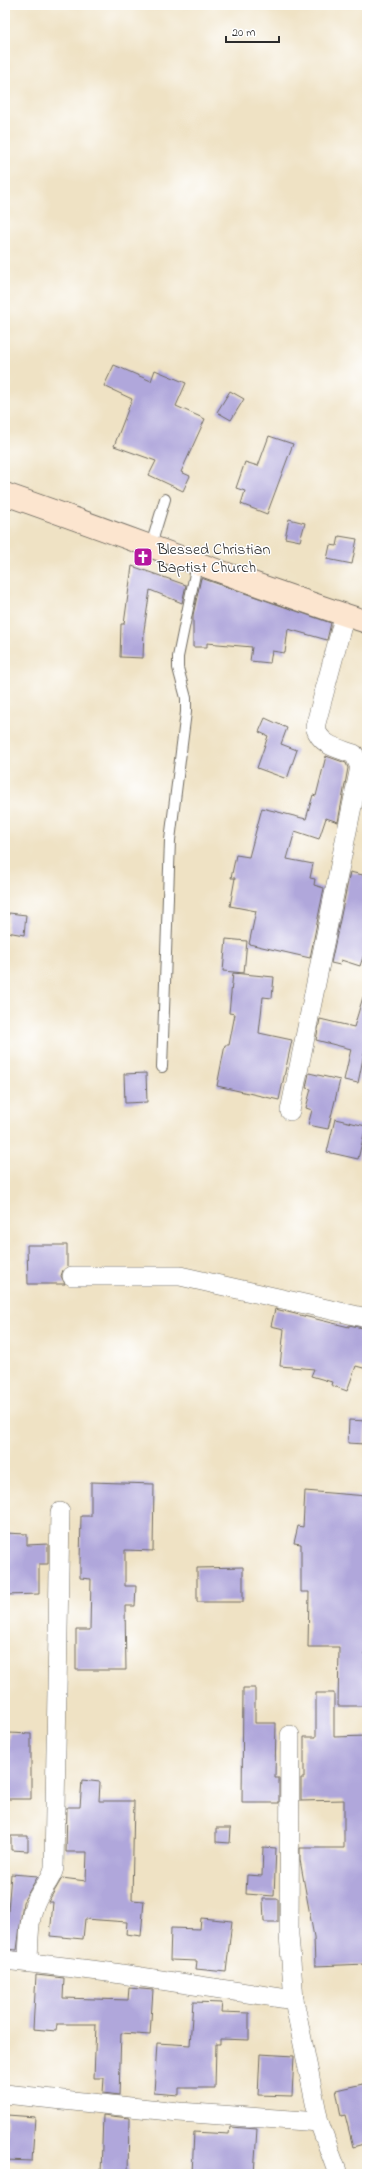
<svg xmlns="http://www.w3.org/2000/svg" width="372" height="2179" font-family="'Indie Flower',sans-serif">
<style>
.building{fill:#b0a7db}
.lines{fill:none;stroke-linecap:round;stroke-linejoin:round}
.service-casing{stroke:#706b61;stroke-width:12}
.minor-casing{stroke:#706b61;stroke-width:20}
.secondary-casing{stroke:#706b61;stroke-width:24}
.service{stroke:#fff;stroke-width:10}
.minor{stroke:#fff;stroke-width:19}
.secondary{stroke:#fce5cf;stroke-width:22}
.labels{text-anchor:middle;stroke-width:3;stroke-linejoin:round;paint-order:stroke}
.poi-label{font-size:16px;fill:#2b2b2b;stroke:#fff;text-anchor:start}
</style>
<rect width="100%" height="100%" fill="#fff"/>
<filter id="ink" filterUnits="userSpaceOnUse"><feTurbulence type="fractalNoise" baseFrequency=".025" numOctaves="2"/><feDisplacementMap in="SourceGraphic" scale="8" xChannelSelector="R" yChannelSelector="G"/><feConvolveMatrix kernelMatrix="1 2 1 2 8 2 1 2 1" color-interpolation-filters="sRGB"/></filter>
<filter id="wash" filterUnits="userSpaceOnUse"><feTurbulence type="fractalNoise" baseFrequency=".012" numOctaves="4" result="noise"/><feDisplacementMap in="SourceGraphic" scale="16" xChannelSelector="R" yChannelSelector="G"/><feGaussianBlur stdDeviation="0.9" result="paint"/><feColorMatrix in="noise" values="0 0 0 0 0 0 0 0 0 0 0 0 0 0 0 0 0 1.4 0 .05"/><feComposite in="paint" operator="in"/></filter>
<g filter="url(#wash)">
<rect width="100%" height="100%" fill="#efe2c4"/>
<g id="blocks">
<g class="building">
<path d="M 114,365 L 151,381 L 155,370 L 186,383 L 176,406 L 205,419 L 181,472 L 190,476 L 183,491 L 149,475 L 156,461 L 114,446 L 132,399 L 104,386 Z"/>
<path d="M 230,391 L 244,399 L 231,420 L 217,412 Z"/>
<path d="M 269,436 L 293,444 L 267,514 L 241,504 L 245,491 L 236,488 L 245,462 L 258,466 Z"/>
<path d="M 289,519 L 305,523 L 300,541 L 285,538 Z"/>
<path d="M 339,536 L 357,539 L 352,564 L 327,559 L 330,545 L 337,546 Z"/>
<path d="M 132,566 L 186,585 L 182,603 L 150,590 L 144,630 L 143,658 L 120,657 L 121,624 L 124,624 Z"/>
<path d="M 201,578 L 331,623 L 327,640 L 288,629 L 285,653 L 272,651 L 270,663 L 250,661 L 252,647 L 207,643 L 207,647 L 193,647 L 193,615 Z"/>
<path d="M 265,718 L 287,728 L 281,744 L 297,750 L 287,779 L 257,768 L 268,736 L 259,732 Z"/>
<path d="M 326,756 L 346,763 L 348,768 L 338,822 L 326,818 L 319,839 L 295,831 L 287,859 L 313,864 L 310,878 L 315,879 L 314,885 L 324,888 L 310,958 L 249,944 L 256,911 L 230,906 L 235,878 L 231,878 L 236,855 L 249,857 L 262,808 L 306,819 L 313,795 L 316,796 Z"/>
<path d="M 350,872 L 367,876 L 367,945 L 360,966 L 341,960 L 340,965 L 331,963 Z"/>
<path d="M 9,913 L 26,915 L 24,935 L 7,932 Z"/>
<path d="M 226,939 L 247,941 L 244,973 L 223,971 Z"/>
<path d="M 233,973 L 274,977 L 272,998 L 263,997 L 259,1033 L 292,1040 L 279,1100 L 217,1086 L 225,1045 L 229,1045 L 235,1014 L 229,1013 Z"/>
<path d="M 363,997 L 367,997 L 367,1039 L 358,1083 L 344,1080 L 351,1049 L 316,1040 L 320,1019 L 354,1027 Z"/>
<path d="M 146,1073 L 147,1102 L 125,1103 L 124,1074 Z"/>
<path d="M 309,1073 L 340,1080 L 328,1129 L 308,1125 L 312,1110 L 306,1108 L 311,1089 L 306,1088 Z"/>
<path d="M 335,1119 L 366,1126 L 358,1159 L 327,1152 Z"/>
<path d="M 27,1245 L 67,1245 L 67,1266 L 63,1270 L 61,1276 L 65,1284 L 28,1284 Z"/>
<path d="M 275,1309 L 349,1327 L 349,1325 L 367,1329 L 364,1349 L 367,1350 L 367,1369 L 356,1366 L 347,1391 L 331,1385 L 332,1382 L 311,1376 L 314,1369 L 280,1366 L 284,1329 L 271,1326 Z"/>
<path d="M 349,1420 L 366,1421 L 364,1444 L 348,1443 Z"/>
<path d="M 91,1482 L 154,1484 L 153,1551 L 125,1550 L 125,1586 L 136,1586 L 135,1606 L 125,1606 L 126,1670 L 76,1670 L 76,1630 L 90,1630 L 91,1579 L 80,1578 L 80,1562 L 81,1516 L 91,1516 Z"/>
<path d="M 305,1491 L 367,1496 L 367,1630 L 365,1630 L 364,1689 L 367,1689 L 367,1706 L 338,1706 L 339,1647 L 308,1647 L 309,1592 L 301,1592 L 301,1544 L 294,1543 L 298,1526 L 303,1527 Z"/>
<path d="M 5,1533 L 27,1534 L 27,1545 L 48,1544 L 48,1564 L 39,1564 L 39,1594 L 5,1595 Z"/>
<path d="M 243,1567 L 243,1602 L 197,1602 L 197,1568 Z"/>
<path d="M 243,1688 L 255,1688 L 255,1723 L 276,1723 L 275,1778 L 279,1778 L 279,1803 L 242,1803 Z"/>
<path d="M 316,1693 L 334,1693 L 334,1737 L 367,1736 L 367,1964 L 315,1966 L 314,1937 L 300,1860 L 300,1848 L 344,1848 L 344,1800 L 301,1801 L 301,1778 L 304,1778 L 304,1737 L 316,1737 Z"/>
<path d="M 9,1733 L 31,1734 L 31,1799 L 6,1799 L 5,1766 L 7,1766 Z"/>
<path d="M 82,1780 L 100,1782 L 99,1801 L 134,1801 L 132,1900 L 144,1901 L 141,1936 L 126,1934 L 127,1922 L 85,1919 L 83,1939 L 50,1936 L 53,1902 L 48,1902 L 62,1878 L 86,1881 L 87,1852 L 66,1852 L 67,1807 L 80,1807 Z"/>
<path d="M 216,1828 L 231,1828 L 230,1843 L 216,1842 Z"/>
<path d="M 11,1836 L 28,1836 L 28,1851 L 11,1850 Z"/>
<path d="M 263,1847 L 276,1848 L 274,1896 L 246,1894 L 247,1875 L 262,1876 Z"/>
<path d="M 11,1874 L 38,1876 L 23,1902 L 17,1950 L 5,1949 Z"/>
<path d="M 263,1899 L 278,1899 L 278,1922 L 264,1922 Z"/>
<path d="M 201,1918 L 232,1921 L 226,1972 L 196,1969 L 197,1961 L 170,1960 L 171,1928 L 200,1929 Z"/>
<path d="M 36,1975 L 64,1978 L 63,1998 L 128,2000 L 129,1988 L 153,1990 L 150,2035 L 121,2033 L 119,2095 L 103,2093 L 104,2078 L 94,2078 L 96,2024 L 57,2024 L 56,2031 L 33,2029 Z"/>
<path d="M 193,2002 L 222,2003 L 221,2012 L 249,2013 L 249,2040 L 220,2039 L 220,2044 L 216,2044 L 215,2088 L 179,2088 L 179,2095 L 154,2093 L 157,2043 L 190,2045 Z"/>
<path d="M 260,2054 L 294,2056 L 292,2096 L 258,2095 Z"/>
<path d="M 367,2083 L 367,2143 L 353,2147 L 345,2115 L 341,2116 L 336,2090 Z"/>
<path d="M 7,2115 L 35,2117 L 32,2161 L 5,2160 Z"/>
<path d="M 103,2115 L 129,2118 L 128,2174 L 101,2174 Z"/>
<path d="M 230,2127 L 257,2129 L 254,2174 L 192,2174 L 194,2132 L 229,2134 Z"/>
</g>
</g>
</g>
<g filter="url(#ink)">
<use href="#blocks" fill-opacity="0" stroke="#706b61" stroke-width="1"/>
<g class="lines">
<defs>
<g id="service">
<path d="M 151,545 L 165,499"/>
<path d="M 162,1067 L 170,840 L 186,712 L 186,698 L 178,668 L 178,657 L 197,564"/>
</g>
<g id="minor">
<path d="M 290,1111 L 360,767 L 354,754 C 337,748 321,746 315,727 L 345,614"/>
<path d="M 72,1276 L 180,1276 L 367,1318"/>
<path d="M 290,1735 L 289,1935 L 294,2000 L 319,2122 L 338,2174"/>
<path d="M 5,1960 L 108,1972 L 294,2000"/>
<path d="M 28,1962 C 29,1943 28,1919 36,1901 C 41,1889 51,1881 54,1868 L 60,1512"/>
<path d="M 5,2094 L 179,2112 L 319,2122"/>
</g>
<path id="secondary" d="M 5,494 C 126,536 245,583 367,622"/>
</defs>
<use href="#service" class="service-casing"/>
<use href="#minor" class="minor-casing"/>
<use href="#secondary" class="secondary-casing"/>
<use href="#service" class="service"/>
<use href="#minor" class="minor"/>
<use href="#secondary" class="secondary"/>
</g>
</g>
<defs>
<symbol id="church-square" viewBox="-11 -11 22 22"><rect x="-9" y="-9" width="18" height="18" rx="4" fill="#b5179e" stroke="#fff"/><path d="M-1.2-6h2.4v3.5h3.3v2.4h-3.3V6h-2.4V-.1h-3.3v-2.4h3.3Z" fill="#fff"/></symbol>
</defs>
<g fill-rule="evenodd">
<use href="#church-square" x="132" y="546" width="22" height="22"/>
</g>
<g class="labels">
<g class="poi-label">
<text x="157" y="554">Blessed Christian<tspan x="157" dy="18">Baptist Church</tspan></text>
</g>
</g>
<rect width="372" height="2179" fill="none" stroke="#fff" stroke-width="20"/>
<path d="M226 36v6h53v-6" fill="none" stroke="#2b2b2b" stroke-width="2"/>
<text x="232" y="36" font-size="12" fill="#2b2b2b" stroke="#ffffff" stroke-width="3" paint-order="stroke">20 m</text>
</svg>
